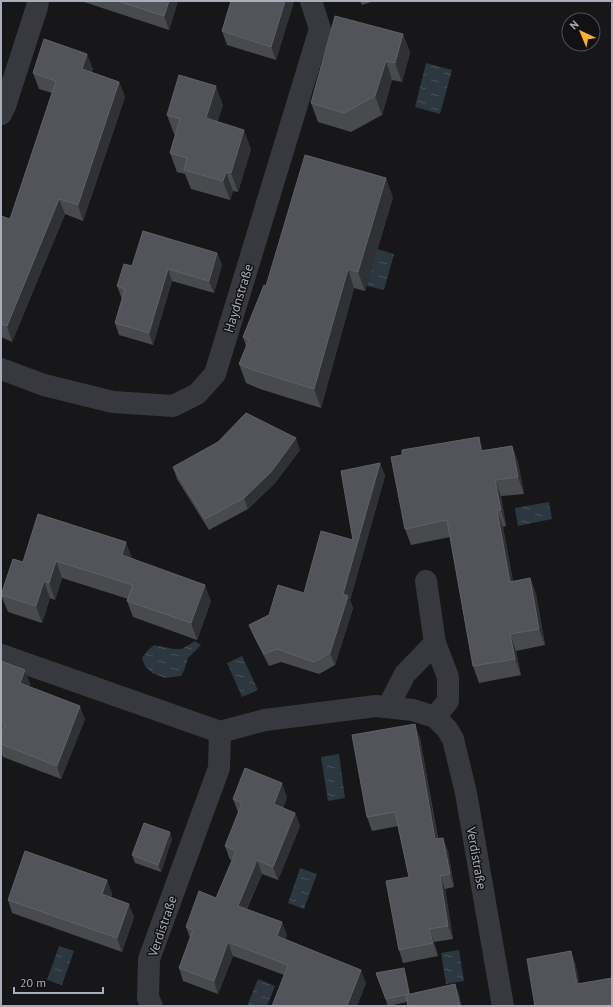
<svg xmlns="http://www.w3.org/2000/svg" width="613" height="1007" font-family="'PT Sans',sans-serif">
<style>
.water{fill:url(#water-ripples)}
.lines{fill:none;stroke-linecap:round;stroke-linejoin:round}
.street{stroke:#38393f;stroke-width:22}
.wall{fill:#484a4e}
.shaded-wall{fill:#303134}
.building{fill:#53545a;stroke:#606269}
.labels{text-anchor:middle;stroke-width:3;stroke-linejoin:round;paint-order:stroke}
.street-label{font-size:13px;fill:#a8aeba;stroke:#121214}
</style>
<defs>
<pattern id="water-ripples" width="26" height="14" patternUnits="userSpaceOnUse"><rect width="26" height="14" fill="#2c373f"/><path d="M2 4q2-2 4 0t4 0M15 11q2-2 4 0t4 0" fill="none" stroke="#485159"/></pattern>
</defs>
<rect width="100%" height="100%" fill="#171719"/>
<g class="water">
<path d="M 426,63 L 452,70 L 440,114 L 415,107 Z"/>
<path d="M 377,249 L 394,254 L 384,290 L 367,286 Z"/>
<path d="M 549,502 L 552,519 L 518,526 L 515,508 Z"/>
<path d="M 195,641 L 201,645 L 188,658 L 185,668 L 181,676 L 165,678 L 152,673 L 145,666 L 142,658 L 148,650 L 154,645 L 174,649 L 182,649 Z"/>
<path d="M 242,656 L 258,690 L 242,697 L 227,663 Z"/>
<path d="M 339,754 L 345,798 L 328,801 L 321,757 Z"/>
<path d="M 300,868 L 317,874 L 304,909 L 288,903 Z"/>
<path d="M 59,946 L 74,951 L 62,985 L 47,980 Z"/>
<path d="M 459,950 L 464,981 L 446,984 L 441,953 Z"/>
<path d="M 258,979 L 275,986 L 267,1006 L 247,1006 Z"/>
</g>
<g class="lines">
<g class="street">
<path d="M 1,114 L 5,106 L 37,7 L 38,1"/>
<path d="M 1,369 L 44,385 L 113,402 L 173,406 L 197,394 L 215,374 L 320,29 L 311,1"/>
<path d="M 426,581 L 435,643 L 448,677 L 448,701 L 435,717"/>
<path d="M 1,655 L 220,732 L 265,720 L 376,706 L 413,710 L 435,717 L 447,729 L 453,739 L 466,793 L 503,1006"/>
<path d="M 388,707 L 405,674 L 435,643"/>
<path d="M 152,1006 L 148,998 L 149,959 L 219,768 L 220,732"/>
</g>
</g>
<g class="wall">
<path d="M 81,1 L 178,1 L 169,30 Z"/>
<path d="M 231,1 L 294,1 L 276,60 L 227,45 L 222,31 Z"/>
<path d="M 360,1 L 374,1 L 362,5 Z"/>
<path d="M 403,34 L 410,53 L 402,82 L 392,80 L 382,115 L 351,132 L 318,122 L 311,103 Z"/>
<path d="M 93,69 L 92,72 L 119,82 L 125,97 L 83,221 L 65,214 L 12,342 L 1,337 L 1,216 L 10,219 L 52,93 L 39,89 L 33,73 Z"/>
<path d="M 223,105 L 217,122 L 251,149 L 238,192 L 233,191 L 230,200 L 191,189 L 185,174 L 177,172 L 170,153 L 175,135 L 174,134 L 167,115 Z"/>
<path d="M 393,197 L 365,291 L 354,288 L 321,408 L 260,389 L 246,383 L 239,364 L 246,346 L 243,337 L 266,286 Z"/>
<path d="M 217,253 L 222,265 L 214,293 L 172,281 L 153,345 L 119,335 L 115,323 L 122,299 L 117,286 L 132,266 Z"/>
<path d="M 512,446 L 518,462 L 524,494 L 501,496 L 506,526 L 503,527 L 513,581 L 530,578 L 536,594 L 545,645 L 516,651 L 521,675 L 479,683 L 473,666 L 450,537 L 411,545 L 405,529 L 483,450 Z"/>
<path d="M 300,450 L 275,483 L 248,509 L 209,530 L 177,479 L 173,467 Z"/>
<path d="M 380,463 L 385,476 L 350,600 L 353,608 L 335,665 L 319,674 L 281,662 L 269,666 L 254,637 L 249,625 L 269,615 L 304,593 L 353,540 Z"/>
<path d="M 132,558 L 211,601 L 197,640 L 133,617 L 127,601 L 128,599 L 62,578 L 55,600 L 50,598 L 42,623 L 8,612 L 1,595 L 23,562 Z"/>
<path d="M 1,661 L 30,683 L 29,687 L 85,719 L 61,779 L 3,757 L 1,752 Z"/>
<path d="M 420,738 L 438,838 L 448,851 L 454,887 L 445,889 L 453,939 L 434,942 L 438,956 L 403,963 L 399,950 L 409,877 L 398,826 L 372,831 L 367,817 Z"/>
<path d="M 287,797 L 283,808 L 295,813 L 300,826 L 278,880 L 262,874 L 247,909 L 287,935 L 285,940 L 366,983 L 357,1006 L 272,1006 L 284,975 L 233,956 L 218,994 L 183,981 L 179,968 L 190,938 L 186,927 L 216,898 L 232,860 L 230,860 L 225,846 L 238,813 L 238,812 L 233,799 Z"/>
<path d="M 172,839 L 161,872 L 135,863 L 132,855 Z"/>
<path d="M 107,880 L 112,894 L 111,897 L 134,917 L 122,952 L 12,913 L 8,900 Z"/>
<path d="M 376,973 L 406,975 L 410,994 L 455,984 L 460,998 L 407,1002 L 388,1006 Z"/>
</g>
<g class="shaded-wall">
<path d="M 169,1 L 178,1 L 169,30 L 164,16 Z"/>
<path d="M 285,1 L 294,1 L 294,2 L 276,60 L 271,47 Z"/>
<path d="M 403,34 L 410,53 L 402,82 L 395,63 Z"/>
<path d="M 87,54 L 93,69 L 88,85 L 82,69 Z"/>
<path d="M 386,61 L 392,80 L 382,115 L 375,96 Z"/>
<path d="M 119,82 L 125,97 L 83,221 L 78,205 Z"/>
<path d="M 216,86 L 223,105 L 213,137 L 206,118 Z"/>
<path d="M 244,130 L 251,149 L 238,192 L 231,173 Z"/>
<path d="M 226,172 L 233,191 L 230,200 L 223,181 Z"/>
<path d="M 386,178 L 393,197 L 365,291 L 358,272 Z"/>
<path d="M 59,199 L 65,214 L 12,342 L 7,326 Z"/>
<path d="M 217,253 L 222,265 L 214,293 L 209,281 Z"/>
<path d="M 168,269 L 172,281 L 153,345 L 149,333 Z"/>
<path d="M 348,269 L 354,288 L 321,408 L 314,389 Z"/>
<path d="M 479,437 L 484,453 L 481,451 Z"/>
<path d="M 296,438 L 300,450 L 275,483 L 248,509 L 244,498 Z"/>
<path d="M 512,446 L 518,462 L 524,494 L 518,477 Z"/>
<path d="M 380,463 L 385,476 L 350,600 L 353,608 L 335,665 L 330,653 L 343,594 Z"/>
<path d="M 495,480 L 501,496 L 506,526 L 501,510 Z"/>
<path d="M 497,510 L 503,527 L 516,598 L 510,582 Z"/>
<path d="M 126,542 L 132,558 L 122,555 Z"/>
<path d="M 56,561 L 62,578 L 55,600 L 49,583 Z"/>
<path d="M 530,578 L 536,594 L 545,645 L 539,629 Z"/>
<path d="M 44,581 L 50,598 L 42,623 L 36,606 Z"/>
<path d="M 205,585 L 211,601 L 197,640 L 191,623 Z"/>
<path d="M 510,634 L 516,651 L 521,675 L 515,659 Z"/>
<path d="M 25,670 L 30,683 L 25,697 L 20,683 Z"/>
<path d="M 80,706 L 85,719 L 61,779 L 57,766 Z"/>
<path d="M 415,724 L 420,738 L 440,853 L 435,839 Z"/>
<path d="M 282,783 L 287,797 L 279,817 L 274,804 Z"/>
<path d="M 295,813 L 300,826 L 278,880 L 273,867 Z"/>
<path d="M 170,832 L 172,839 L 161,872 L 158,865 Z"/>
<path d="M 443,838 L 448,851 L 454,887 L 450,874 Z"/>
<path d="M 257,860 L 262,874 L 242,919 L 238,906 Z"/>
<path d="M 440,876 L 445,889 L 453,939 L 448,926 Z"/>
<path d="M 107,880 L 112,894 L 107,907 L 102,894 Z"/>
<path d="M 129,904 L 134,917 L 122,952 L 117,938 Z"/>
<path d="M 282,922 L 287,935 L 282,950 L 277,936 Z"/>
<path d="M 429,929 L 434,942 L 438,956 L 433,943 Z"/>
<path d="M 228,942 L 233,956 L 218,994 L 214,981 Z"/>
<path d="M 571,951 L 576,965 L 582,997 L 577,984 Z"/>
<path d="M 404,968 L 406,975 L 411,1001 L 409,994 Z"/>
<path d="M 361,970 L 366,983 L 357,1006 L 347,1006 Z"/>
<path d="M 455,984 L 460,998 L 462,1006 L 460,1006 Z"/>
</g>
<g class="building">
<path d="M 118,1 L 169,1 L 164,16 Z"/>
<path d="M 231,1 L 285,1 L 271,47 L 222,31 Z"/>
<path d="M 335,16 L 403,34 L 395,63 L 386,61 L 375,96 L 344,113 L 311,103 Z"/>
<path d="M 44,39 L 87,54 L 82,69 L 119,82 L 78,205 L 59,199 L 7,326 L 1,324 L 1,216 L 10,219 L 56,81 L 33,73 Z"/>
<path d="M 179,75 L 216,86 L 206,118 L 244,130 L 231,173 L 226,172 L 223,181 L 184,170 L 187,158 L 170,153 L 180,119 L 167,115 Z"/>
<path d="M 305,155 L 386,178 L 358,272 L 348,269 L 314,389 L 253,370 L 239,364 L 249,340 L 243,337 L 264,285 L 266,286 Z"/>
<path d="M 143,231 L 217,253 L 209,281 L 168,269 L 149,333 L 115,323 L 125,289 L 117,286 L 124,264 L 132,266 Z"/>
<path d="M 246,413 L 296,438 L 271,472 L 244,498 L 205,519 L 173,467 L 218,442 Z"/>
<path d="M 479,437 L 481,451 L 512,446 L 518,477 L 495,480 L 501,510 L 497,510 L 510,582 L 530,578 L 539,629 L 510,634 L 515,659 L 473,666 L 447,520 L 405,529 L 391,457 L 402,455 L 402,450 Z"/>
<path d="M 380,463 L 343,594 L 348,596 L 330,653 L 314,662 L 277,649 L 264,654 L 249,625 L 269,615 L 278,585 L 304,593 L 321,531 L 353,540 L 341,471 Z"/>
<path d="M 38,514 L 126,542 L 122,555 L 205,585 L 191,623 L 127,601 L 133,585 L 56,561 L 49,583 L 44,581 L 36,606 L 1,595 L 13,559 L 23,562 Z"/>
<path d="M 1,661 L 25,670 L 20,683 L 80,706 L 57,766 L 1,744 L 1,736 L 5,724 L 1,723 Z"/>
<path d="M 415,724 L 435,839 L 443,838 L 450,874 L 440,876 L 448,926 L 429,929 L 433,943 L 399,950 L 386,881 L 409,877 L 395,812 L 367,817 L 352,735 Z"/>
<path d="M 245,768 L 282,783 L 274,804 L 295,813 L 273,867 L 257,860 L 238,906 L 282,922 L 277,936 L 361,970 L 347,1006 L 272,1006 L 288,965 L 228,942 L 214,981 L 179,968 L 193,930 L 186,927 L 199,891 L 216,898 L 236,851 L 225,846 L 242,803 L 233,799 Z"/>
<path d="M 144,823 L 170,832 L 158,865 L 132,855 Z"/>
<path d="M 25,851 L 107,880 L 102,894 L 129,904 L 117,938 L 8,900 Z"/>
<path d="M 571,951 L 577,984 L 612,978 L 612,1006 L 535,1006 L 527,959 Z"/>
<path d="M 404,968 L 409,994 L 386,999 L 376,973 Z"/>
<path d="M 455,984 L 460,1006 L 408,1006 L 406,995 Z"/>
</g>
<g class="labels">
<g class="street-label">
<text transform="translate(238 298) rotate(-73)" y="5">Haydnstraße</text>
<text transform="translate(477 858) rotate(80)" y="5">Verdistraße</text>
<text transform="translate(162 926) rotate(-71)" y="5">Verdistraße</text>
</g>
</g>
<rect width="613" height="1007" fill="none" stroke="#a8aeba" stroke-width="4"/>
<g transform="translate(581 32) rotate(316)"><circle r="19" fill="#121214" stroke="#4e5056"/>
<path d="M0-3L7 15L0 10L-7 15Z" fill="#ffaf29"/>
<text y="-6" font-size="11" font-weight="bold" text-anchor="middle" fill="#a8aeba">N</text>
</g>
<path d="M14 987v6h89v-6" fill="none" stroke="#a8aeba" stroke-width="2"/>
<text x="20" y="987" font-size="12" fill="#a8aeba" stroke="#121214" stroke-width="3" paint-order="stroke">20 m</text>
</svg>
